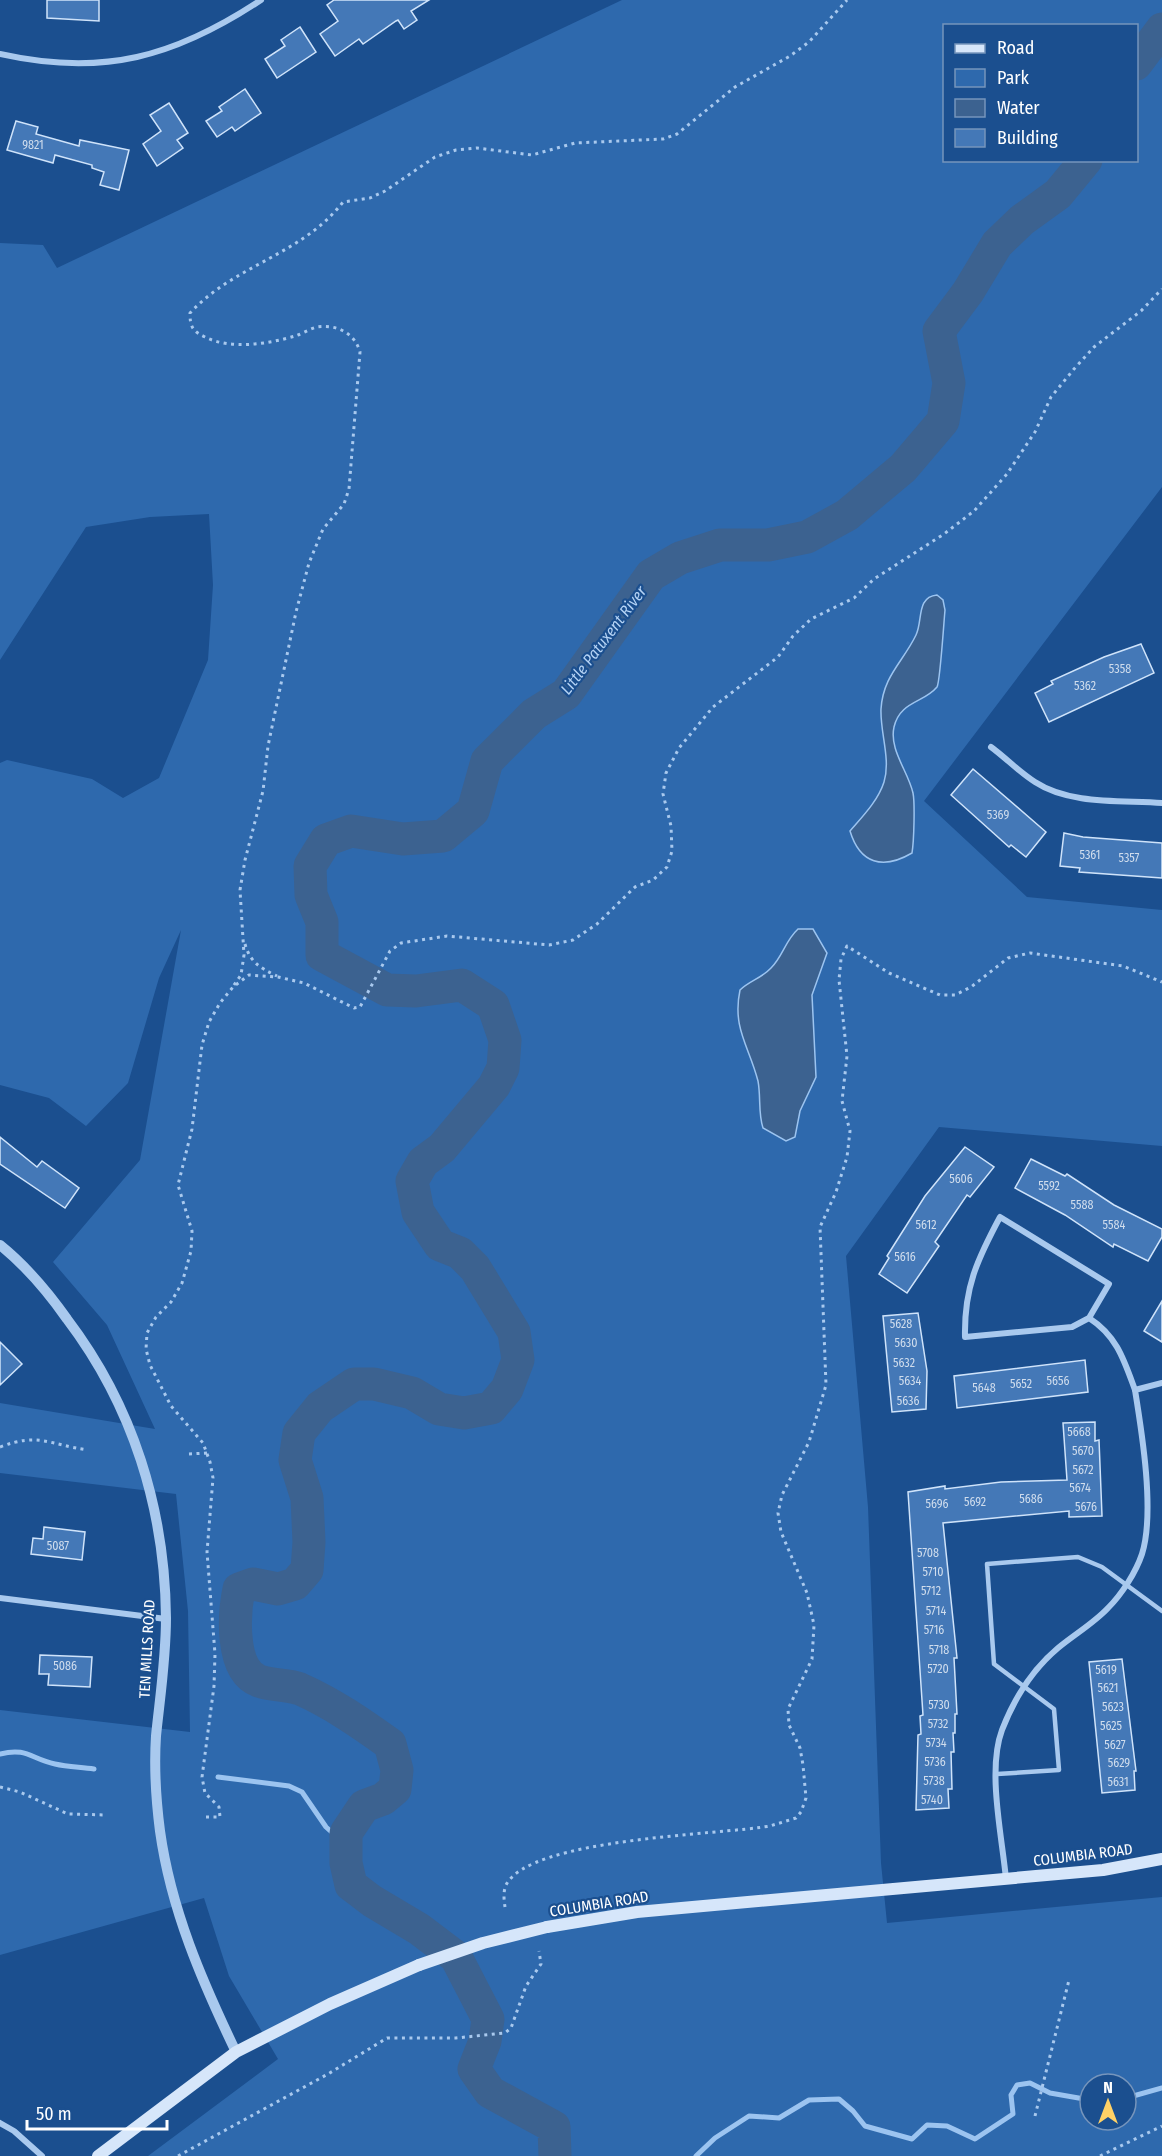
<svg xmlns="http://www.w3.org/2000/svg" width="1162" height="2156" font-family="'Fira Sans Condensed',sans-serif">
<style>
.green{fill:#2e69ad;fill-rule:evenodd}
.water{fill:#3c6290;stroke:#9cc4f0;stroke-width:1.5}
.lines{fill:none;stroke-linecap:round;stroke-linejoin:round}
.stream{stroke:#9cc4f0;stroke-width:5}
.river{stroke:#3c6290;stroke-width:33}
.building{fill:#4478b7;stroke:#cfe3fa;stroke-width:1.5}
.path{stroke:#a9c9ee;stroke-width:3;stroke-dasharray:3 4.5;stroke-linecap:butt}
.service{stroke:#a9c9ee;stroke-width:4.5}
.minor{stroke:#a9c9ee;stroke-width:6}
.tertiary{stroke:#a9c9ee;stroke-width:10}
.secondary{stroke:#d6e6fa;stroke-width:12}
.secondary-bridge{stroke:#d6e6fa;stroke-width:12}
.labels{text-anchor:middle;stroke-width:4.5;stroke-linejoin:round;paint-order:stroke}
.number-label{font-size:12px;fill:#d0dded}
.street-label{font-size:15px;fill:#fff;stroke:#1b4f8f}
.water-label{font-size:16px;font-style:italic;fill:#b5d3f5;stroke:#1b4f8f}
</style>
<rect width="100%" height="100%" fill="#1b4f8f"/>
<path class="green" d="M 622,0 L 1162,0 L 1162,487 L 924,801 L 1027,897 L 1162,910 L 1162,1146 L 939,1127 L 846,1256 L 868,1507 L 881,1863 L 887,1923 L 1162,1897 L 1162,2156 L 148,2156 L 278,2059 L 229,1976 L 204,1898 L 0,1955 L 0,1710 L 190,1732 L 188,1611 L 176,1494 L 0,1473 L 0,1403 L 155,1429 L 107,1325 L 53,1262 L 140,1160 L 181,930 L 159,978 L 128,1083 L 86,1126 L 49,1098 L 0,1085 L 0,763 L 7,760 L 92,779 L 123,798 L 159,778 L 208,660 L 213,585 L 209,514 L 150,517 L 86,527 L 0,660 L 0,243 L 43,245 L 57,268 ZM 944,26 L 1136,26 L 1136,160 L 944,160 ZM 1090,2084 L 1126,2084 L 1126,2120 L 1090,2120 Z"/>
<g class="water">
<path d="M 937,595 L 943,600 L 945,610 C 944,620 940,683 937,687 C 924,703 900,701 894,727 C 889,750 908,771 913,793 C 915,803 914,841 912,853 C 883,870 860,864 850,831 C 862,817 878,801 884,782 C 891,759 880,733 881,709 C 883,676 903,662 916,635 C 923,621 916,597 937,595 Z"/>
<path d="M 798,929 L 813,929 L 827,953 L 812,995 L 816,1077 L 800,1111 L 795,1137 L 786,1141 L 763,1128 C 758,1113 761,1097 758,1081 C 749,1046 732,1028 740,990 C 749,981 762,978 771,968 C 783,956 785,941 798,929 Z"/>
</g>
<g class="lines">
<g class="stream">
<path d="M 0,1754 C 27,1747 31,1759 55,1764 C 68,1767 81,1767 94,1769"/>
<path d="M 218,1777 L 289,1786 L 302,1792 L 326,1827 L 346,1845"/>
<path d="M 1126,2098 L 1162,2088"/>
<path d="M 696,2156 L 715,2138 L 749,2116 L 779,2118 L 809,2100 L 839,2099 L 853,2111 L 865,2126 L 912,2139 L 927,2125 L 947,2126 L 975,2139 L 1013,2114 L 1011,2095 L 1017,2085 L 1030,2083 L 1050,2093 L 1090,2100"/>
</g>
<g class="river">
<path d="M 1136,64 L 1162,29"/>
<path d="M 555,2156 L 554,2127 L 490,2092 L 474,2069 L 485,2041 L 488,2019 L 456,1957 L 419,1929 L 372,1901 L 351,1885 L 346,1863 L 346,1833 L 364,1806 L 383,1799 L 395,1789 L 397,1770 L 390,1744 C 362,1724 332,1703 300,1689 C 287,1684 272,1686 259,1681 C 230,1670 234,1613 239,1589 L 253,1584 L 278,1589 L 295,1584 L 307,1570 L 309,1542 L 307,1498 L 295,1460 L 299,1433 L 320,1407 L 354,1384 L 374,1384 L 412,1393 L 439,1409 L 464,1413 L 491,1408 L 507,1389 L 518,1360 L 514,1332 L 475,1268 L 460,1253 L 440,1245 L 418,1212 L 412,1181 L 423,1162 L 442,1148 L 494,1086 L 503,1068 L 505,1040 L 493,1005 L 462,985 L 416,991 L 387,990 L 322,955 L 322,922 L 311,895 L 310,866 L 326,840 L 351,831 L 403,839 L 443,836 L 473,811 L 487,761 L 534,714 L 566,694 L 651,575 L 680,558 L 720,545 L 768,545 L 807,537 L 847,515 L 903,468 L 943,421 L 949,383 L 939,331 L 968,292 L 997,244 L 1022,220 L 1058,194 L 1086,160"/>
</g>
</g>
<g class="building">
<path d="M 47,0 L 99,0 L 99,21 L 47,18 Z"/>
<path d="M 334,0 L 429,0 L 411,11 L 417,20 L 404,29 L 398,20 L 396,21 L 363,44 L 359,39 L 335,56 L 320,34 L 338,21 L 327,5 Z"/>
<path d="M 300,27 L 316,52 L 277,78 L 265,59 L 285,46 L 281,40 Z"/>
<path d="M 245,89 L 261,113 L 235,131 L 232,127 L 217,137 L 206,121 L 222,111 L 219,107 Z"/>
<path d="M 169,103 L 188,133 L 177,140 L 183,148 L 157,166 L 143,144 L 161,131 L 150,115 Z"/>
<path d="M 16,121 L 38,127 L 36,134 L 79,146 L 80,140 L 129,150 L 119,190 L 100,185 L 104,172 L 92,168 L 92,165 L 55,155 L 53,163 L 7,150 Z"/>
<path d="M 1141,644 L 1154,673 L 1049,722 L 1035,693 L 1053,684 L 1051,681 L 1104,657 Z"/>
<path d="M 973,769 L 1046,832 L 1026,857 L 1011,845 L 1009,847 L 951,795 Z"/>
<path d="M 1064,833 L 1083,837 L 1162,843 L 1162,878 L 1079,872 L 1080,868 L 1060,866 Z"/>
<path d="M 0,1137 L 37,1167 L 42,1161 L 79,1188 L 65,1208 L 0,1164 Z"/>
<path d="M 965,1147 L 994,1167 L 970,1197 L 967,1195 L 935,1242 L 939,1246 L 907,1293 L 879,1274 L 889,1258 L 887,1256 L 925,1196 Z"/>
<path d="M 1031,1159 L 1065,1176 L 1067,1174 L 1114,1205 L 1162,1229 L 1162,1237 L 1148,1261 L 1114,1244 L 1113,1247 L 1065,1215 L 1015,1188 Z"/>
<path d="M 1162,1301 L 1162,1342 L 1144,1331 Z"/>
<path d="M 918,1313 L 927,1371 L 926,1409 L 892,1412 L 883,1316 Z"/>
<path d="M 0,1342 L 22,1364 L 0,1385 Z"/>
<path d="M 1085,1360 L 1088,1392 L 957,1408 L 954,1376 Z"/>
<path d="M 1095,1422 L 1095,1441 L 1099,1440 L 1102,1516 L 1069,1517 L 1069,1511 L 943,1523 L 957,1658 L 954,1658 L 957,1714 L 955,1714 L 955,1733 L 953,1733 L 954,1752 L 951,1752 L 952,1789 L 948,1789 L 949,1808 L 916,1810 L 918,1735 L 921,1734 L 920,1716 L 923,1715 L 908,1492 L 945,1486 L 945,1489 L 1001,1482 L 1067,1480 L 1063,1423 Z"/>
<path d="M 44,1527 L 85,1532 L 82,1560 L 31,1554 L 33,1538 L 43,1539 Z"/>
<path d="M 40,1655 L 92,1657 L 90,1687 L 48,1685 L 49,1674 L 39,1674 Z"/>
<path d="M 1122,1659 L 1136,1771 L 1134,1771 L 1135,1790 L 1102,1793 L 1089,1662 Z"/>
</g>
<g class="lines">
<g class="path">
<path d="M 245,944 C 250,962 260,968 277,976"/>
<path d="M 234,985 L 241,975 L 244,955 L 240,890 L 245,860 L 263,791 L 268,746 L 296,612 L 309,563 L 323,529 L 344,504 L 349,489 L 360,352 C 355,333 336,324 317,327 C 309,329 302,334 295,336 C 268,344 231,350 205,337 C 192,331 190,326 190,313 C 234,265 302,255 343,202 L 370,198 L 385,191 L 435,157 L 456,150 L 477,148 L 532,155 L 575,143 L 663,139 L 677,134 L 735,87 L 790,56 L 809,42 L 847,0"/>
<path d="M 0,1447 C 39,1432 50,1445 88,1450"/>
<path d="M 189,1454 L 207,1453"/>
<path d="M 0,1787 L 20,1792 L 68,1814 L 107,1815"/>
<path d="M 206,1817 L 220,1817 L 219,1807 L 205,1793 L 202,1777 L 214,1686 L 215,1654 L 207,1552 L 213,1478 L 210,1462 L 203,1443 L 171,1406 L 150,1365 L 146,1349 L 147,1333 L 156,1317 L 171,1302 L 182,1283 L 191,1251 L 192,1231 L 178,1185 L 192,1129 L 202,1045 L 209,1022 L 220,1003 L 233,987 L 249,975 L 278,977 L 304,983 L 354,1008 L 360,1007 L 390,951 L 401,943 L 447,936 L 549,945 L 573,940 L 597,924 L 635,887 L 653,880 L 667,867 L 672,851 L 671,826 L 663,794 L 666,773 L 679,748 L 713,707 L 778,657 L 793,636 L 811,619 L 854,598 L 874,579 L 944,534 L 974,511 L 1007,474 L 1035,432 L 1051,397 L 1074,369 L 1094,347 L 1141,311 L 1162,289"/>
<path d="M 505,1907 C 504,1900 503,1892 506,1885 C 530,1838 718,1835 770,1826 L 796,1818 L 801,1812 L 806,1798 L 803,1765 L 800,1748 L 789,1725 L 788,1709 L 812,1659 L 814,1625 L 807,1593 L 781,1532 L 778,1513 L 782,1495 L 809,1442 L 826,1385 L 820,1227 L 836,1192 L 847,1157 L 850,1131 L 842,1101 L 847,1056 L 839,980 L 841,959 L 847,946 L 889,973 L 940,995 L 955,995 L 971,987 L 1008,958 L 1030,953 L 1123,966 L 1162,982"/>
<path d="M 1035,2116 L 1069,1980"/>
<path d="M 178,2156 L 328,2074 L 387,2038 L 456,2038 L 505,2033 L 511,2028 L 526,1986 L 541,1964 L 539,1951"/>
<path d="M 1100,2156 L 1162,2126"/>
</g>
<path class="service" d="M 997,1774 L 1059,1770 L 1054,1709 L 994,1664 L 987,1564 L 1078,1557 L 1102,1567 L 1162,1611"/>
<g class="minor">
<path d="M 0,54 C 103,77 175,57 261,0"/>
<path d="M 991,747 C 1006,758 1019,772 1035,782 C 1070,805 1122,800 1162,803"/>
<path d="M 1089,1318 L 1109,1284 L 1000,1217 C 977,1260 964,1288 965,1337 L 1072,1327 L 1089,1318 C 1117,1336 1124,1360 1135,1390"/>
<path d="M 0,1598 L 166,1619"/>
<path d="M 1006,1879 C 1002,1836 987,1770 1002,1730 C 1014,1699 1033,1669 1058,1648 C 1075,1634 1094,1623 1108,1608 C 1122,1594 1136,1572 1142,1554 C 1155,1513 1142,1433 1135,1390 L 1162,1383"/>
<path d="M 0,2123 L 14,2131 L 42,2156"/>
</g>
<path class="tertiary" d="M 0,1245 C 26,1266 48,1292 67,1319 C 133,1406 165,1509 166,1618 C 166,1658 160,1697 156,1736 C 154,1767 156,1800 160,1831 C 171,1910 202,1981 236,2052"/>
<g class="secondary">
<path d="M 547,1927 L 637,1912 L 1103,1870 L 1162,1859"/>
<path d="M 98,2156 L 236,2052 L 330,2004 L 419,1965"/>
</g>
<path class="secondary-bridge" d="M 419,1965 L 483,1943 L 547,1927"/>
</g>
<g class="labels">
<g class="number-label">
<text x="33" y="149">9821</text>
<text x="1120" y="673">5358</text>
<text x="1085" y="690">5362</text>
<text x="998" y="819">5369</text>
<text x="1090" y="859">5361</text>
<text x="1129" y="862">5357</text>
<text x="961" y="1183">5606</text>
<text x="1049" y="1190">5592</text>
<text x="1082" y="1209">5588</text>
<text x="926" y="1229">5612</text>
<text x="1114" y="1229">5584</text>
<text x="905" y="1261">5616</text>
<text x="901" y="1328">5628</text>
<text x="906" y="1347">5630</text>
<text x="904" y="1367">5632</text>
<text x="910" y="1385">5634</text>
<text x="1058" y="1385">5656</text>
<text x="1021" y="1388">5652</text>
<text x="984" y="1392">5648</text>
<text x="908" y="1405">5636</text>
<text x="1079" y="1436">5668</text>
<text x="1083" y="1455">5670</text>
<text x="1083" y="1474">5672</text>
<text x="1080" y="1492">5674</text>
<text x="1031" y="1503">5686</text>
<text x="975" y="1506">5692</text>
<text x="937" y="1508">5696</text>
<text x="1086" y="1511">5676</text>
<text x="58" y="1550">5087</text>
<text x="928" y="1557">5708</text>
<text x="933" y="1576">5710</text>
<text x="931" y="1595">5712</text>
<text x="936" y="1615">5714</text>
<text x="934" y="1634">5716</text>
<text x="939" y="1654">5718</text>
<text x="65" y="1670">5086</text>
<text x="938" y="1673">5720</text>
<text x="1106" y="1674">5619</text>
<text x="1108" y="1692">5621</text>
<text x="939" y="1709">5730</text>
<text x="1113" y="1711">5623</text>
<text x="938" y="1728">5732</text>
<text x="1111" y="1730">5625</text>
<text x="936" y="1747">5734</text>
<text x="1115" y="1749">5627</text>
<text x="935" y="1766">5736</text>
<text x="1119" y="1767">5629</text>
<text x="934" y="1785">5738</text>
<text x="1118" y="1786">5631</text>
<text x="932" y="1804">5740</text>
</g>
<g class="street-label">
<text transform="translate(147 1649) rotate(-87)" y="5">TEN MILLS ROAD</text>
<text transform="translate(1083 1855) rotate(-7)" y="5">COLUMBIA ROAD</text>
<text transform="translate(599 1904) rotate(-9)" y="5">COLUMBIA ROAD</text>
</g>
<g class="water-label">
<text transform="translate(603 640) rotate(-53)" y="6">Little Patuxent River</text>
</g>
</g>
<rect x="943" y="24" width="195" height="138" fill="#1b4f8f" stroke="#7695bc" stroke-width="1.5"/>
<rect x="955" y="44" width="30" height="9" fill="#d6e6fa" stroke="#7695bc" stroke-width="1.5"/>
<text x="997" y="54" font-size="18" fill="#ffffff">Road</text>
<rect x="955" y="69" width="30" height="18" fill="#2e69ad" stroke="#7695bc" stroke-width="1.5"/>
<text x="997" y="84" font-size="18" fill="#ffffff">Park</text>
<rect x="955" y="99" width="30" height="18" fill="#3c6290" stroke="#7695bc" stroke-width="1.5"/>
<text x="997" y="114" font-size="18" fill="#ffffff">Water</text>
<rect x="955" y="129" width="30" height="18" fill="#4478b7" stroke="#7695bc" stroke-width="1.5"/>
<text x="997" y="144" font-size="18" fill="#ffffff">Building</text>
<g transform="translate(1108 2102)"><circle r="28" fill="#1b4f8f" stroke="#7695bc" stroke-width="1.5"/>
<path d="M0-4.5L10 22L0 15L-10 22Z" fill="#ffd166"/>
<text y="-9" font-size="16" font-weight="bold" text-anchor="middle" fill="#ffffff">N</text>
</g>
<path d="M27 2120v9h140v-9" fill="none" stroke="#ffffff" stroke-width="3"/>
<text x="36" y="2120" font-size="18" fill="#ffffff" stroke="#1b4f8f" stroke-width="4.5" paint-order="stroke">50 m</text>
</svg>
